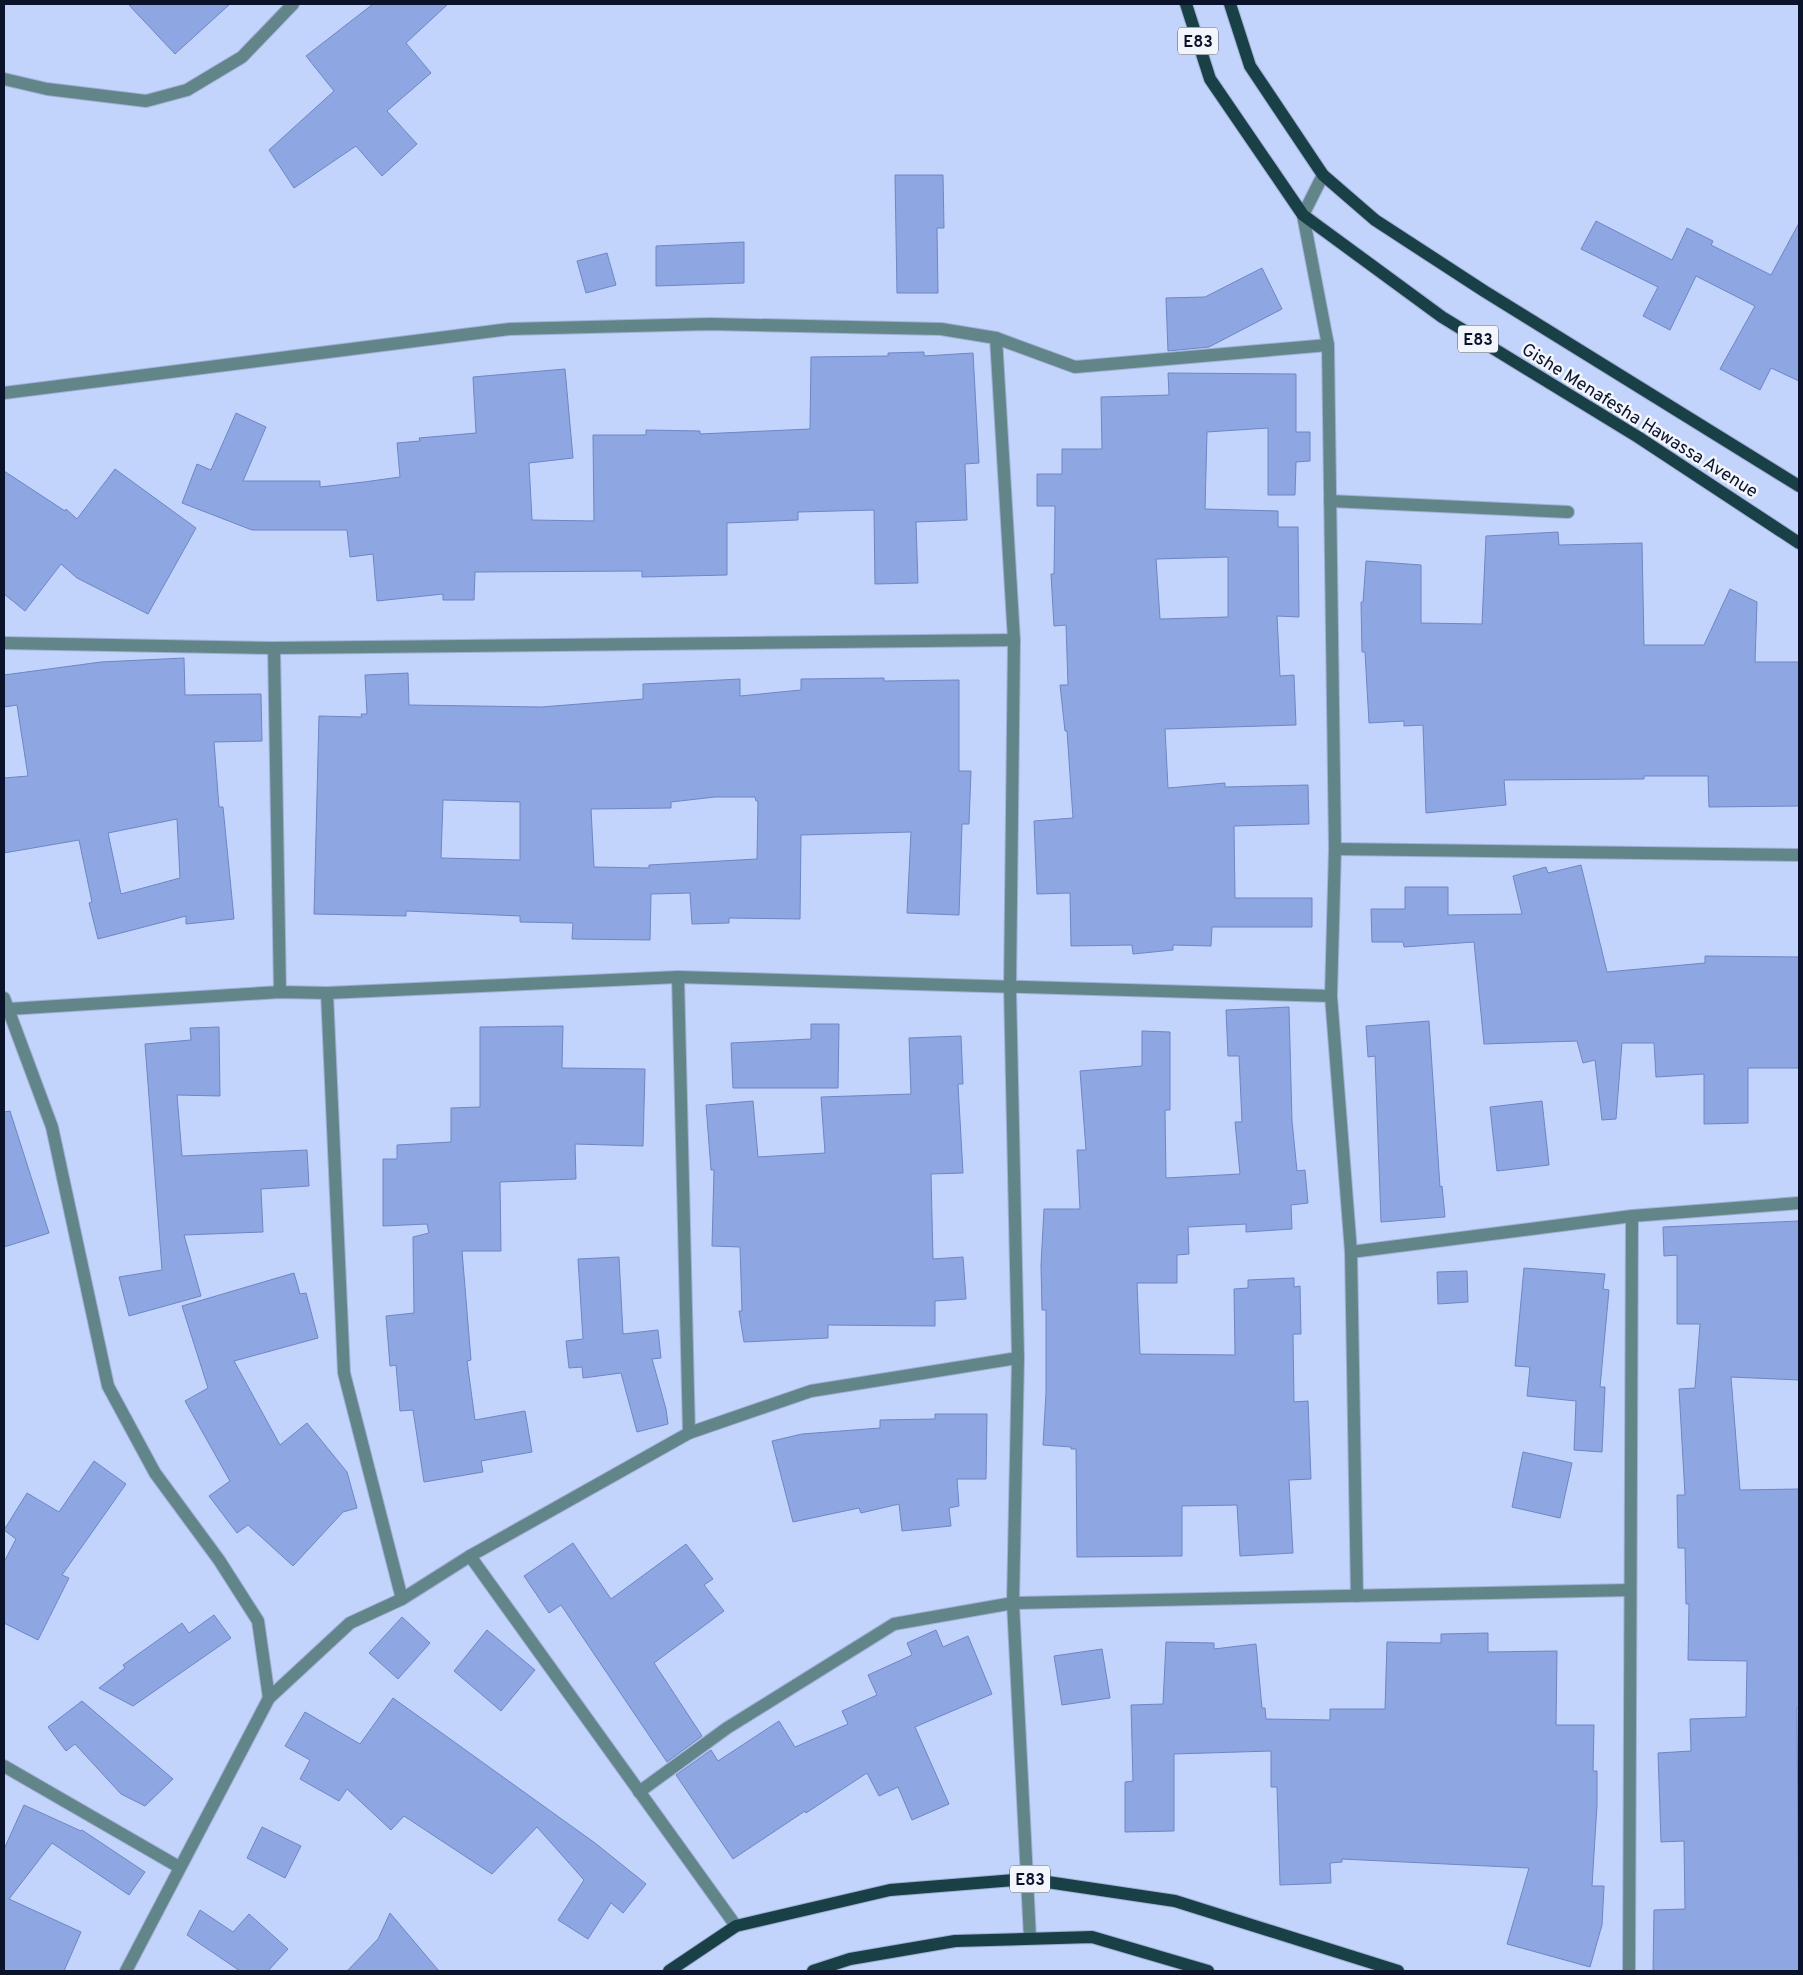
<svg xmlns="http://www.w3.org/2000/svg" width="1803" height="1975" font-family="Overpass,sans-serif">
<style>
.building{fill:#8ea6e1;stroke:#6e86c5;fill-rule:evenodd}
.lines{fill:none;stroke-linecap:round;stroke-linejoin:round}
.minor-casing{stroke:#a1b0d6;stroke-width:14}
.primary-casing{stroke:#a1b0d6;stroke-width:14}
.minor{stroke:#62858a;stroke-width:12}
.primary{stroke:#184046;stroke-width:12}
.labels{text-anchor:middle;stroke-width:5;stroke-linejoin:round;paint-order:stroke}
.shield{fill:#f2f5fc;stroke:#50576a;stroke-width:1}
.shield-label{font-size:16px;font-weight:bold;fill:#0b132b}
.street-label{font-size:18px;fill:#0b132b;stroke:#f2f5fc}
</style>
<rect width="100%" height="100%" fill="#c2d3fc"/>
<g class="building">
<path d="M 128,4 L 230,4 L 175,54 Z"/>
<path d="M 373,4 L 448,4 L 406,43 L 431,73 L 387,111 L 417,144 L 382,176 L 356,146 L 294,188 L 269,150 L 334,91 L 306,56 Z"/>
<path d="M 895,175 L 943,175 L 944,228 L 937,228 L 938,293 L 897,293 Z"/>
<path d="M 1596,221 L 1672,260 L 1687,228 L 1713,241 L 1711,245 L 1771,275 L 1799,223 L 1799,381 L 1771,368 L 1760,390 L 1720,369 L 1755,306 L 1696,276 L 1670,330 L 1643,316 L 1658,287 L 1581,249 Z"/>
<path d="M 744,242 L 744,283 L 656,286 L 656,246 Z"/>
<path d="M 607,253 L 616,285 L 586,293 L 577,261 Z"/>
<path d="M 1262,268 L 1282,309 L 1209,347 L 1168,351 L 1166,298 L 1205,297 Z"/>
<path d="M 924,352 L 924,356 L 973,353 L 979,463 L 965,464 L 967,520 L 916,522 L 918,583 L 875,584 L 874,510 L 798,512 L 798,520 L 727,523 L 727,575 L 642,577 L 642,571 L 475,572 L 474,600 L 443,600 L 443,594 L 377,601 L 373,554 L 350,557 L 347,530 L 252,530 L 182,503 L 197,464 L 211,470 L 236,413 L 266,427 L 243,481 L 320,481 L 320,487 L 364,482 L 400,477 L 397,443 L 420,441 L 419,438 L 476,433 L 473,377 L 565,369 L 573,458 L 529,463 L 532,520 L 594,521 L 593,435 L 646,435 L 646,430 L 700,431 L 700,434 L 810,429 L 811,357 L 888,356 L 888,353 Z"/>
<path d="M 1168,373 L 1296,374 L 1296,432 L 1310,432 L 1310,461 L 1296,462 L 1295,495 L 1268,495 L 1268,428 L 1207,432 L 1205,509 L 1278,511 L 1278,527 L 1298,527 L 1299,617 L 1277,616 L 1280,676 L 1294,675 L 1296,725 L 1165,729 L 1168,788 L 1225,783 L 1225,787 L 1308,785 L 1309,824 L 1234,826 L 1235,898 L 1312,898 L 1312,927 L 1212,927 L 1211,946 L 1173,945 L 1173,950 L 1133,954 L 1132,945 L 1071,946 L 1070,893 L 1037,894 L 1034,821 L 1073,818 L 1067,731 L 1065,731 L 1060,685 L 1068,685 L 1066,625 L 1054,626 L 1051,574 L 1054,574 L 1055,506 L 1037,506 L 1037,474 L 1062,474 L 1062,449 L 1102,449 L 1101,397 L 1169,395 ZM 1228,557 L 1228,617 L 1160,619 L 1156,559 Z"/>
<path d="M 115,469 L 196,528 L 148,614 L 77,578 L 61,564 L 25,611 L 4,594 L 4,471 L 65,511 L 66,509 L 77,519 Z"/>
<path d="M 1558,532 L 1559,545 L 1642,543 L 1644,645 L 1704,645 L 1730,589 L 1757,602 L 1755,662 L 1799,662 L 1799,806 L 1709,807 L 1708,776 L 1644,776 L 1644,779 L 1504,780 L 1506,805 L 1426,813 L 1423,725 L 1404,726 L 1404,721 L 1369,723 L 1365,652 L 1362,652 L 1361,602 L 1363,602 L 1366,561 L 1421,565 L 1421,623 L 1482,624 L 1486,536 Z"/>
<path d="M 184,658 L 185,695 L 261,694 L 262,741 L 214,742 L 219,807 L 223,807 L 234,919 L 186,924 L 186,916 L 98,939 L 89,903 L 92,902 L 79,840 L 4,853 L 4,778 L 28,776 L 17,705 L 4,707 L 4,675 L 101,662 ZM 177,819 L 180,878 L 121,894 L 108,833 Z"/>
<path d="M 408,673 L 409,705 L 541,707 L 643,699 L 643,684 L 740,679 L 740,696 L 801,690 L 801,679 L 884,678 L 884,681 L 959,680 L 959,771 L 971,771 L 969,824 L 962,824 L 959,915 L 907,913 L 911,832 L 801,835 L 800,919 L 729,918 L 729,923 L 692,924 L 690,893 L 651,894 L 650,940 L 572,939 L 573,923 L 520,922 L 520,916 L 406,911 L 406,916 L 314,914 L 319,716 L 362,717 L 361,714 L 367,714 L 365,675 ZM 715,797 L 755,797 L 756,801 L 758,801 L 757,859 L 649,865 L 649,868 L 594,867 L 591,809 L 671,808 L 671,802 ZM 443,800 L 520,802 L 520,860 L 441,858 Z"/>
<path d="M 1581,865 L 1607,972 L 1705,963 L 1705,956 L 1799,957 L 1799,1068 L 1748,1068 L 1748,1123 L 1704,1124 L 1704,1074 L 1656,1077 L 1654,1043 L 1622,1043 L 1616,1119 L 1602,1120 L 1595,1060 L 1583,1063 L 1577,1041 L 1484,1044 L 1474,942 L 1404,947 L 1403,942 L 1372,942 L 1371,909 L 1405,909 L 1405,887 L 1448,887 L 1448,915 L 1522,914 L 1513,876 L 1546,867 L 1548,873 Z"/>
<path d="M 1289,1007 L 1292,1121 L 1297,1171 L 1305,1170 L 1308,1203 L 1291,1205 L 1292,1229 L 1246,1232 L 1246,1224 L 1188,1227 L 1189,1254 L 1177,1255 L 1177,1283 L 1137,1283 L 1140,1354 L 1235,1355 L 1234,1289 L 1248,1288 L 1248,1280 L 1294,1278 L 1294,1287 L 1300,1286 L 1301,1334 L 1293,1334 L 1294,1402 L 1308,1401 L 1311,1479 L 1289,1480 L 1293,1553 L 1240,1556 L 1237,1505 L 1182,1506 L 1182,1556 L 1077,1557 L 1076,1449 L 1071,1449 L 1071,1447 L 1043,1445 L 1046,1393 L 1046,1310 L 1042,1310 L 1041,1265 L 1044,1209 L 1080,1209 L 1077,1150 L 1086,1150 L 1080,1071 L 1142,1066 L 1142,1031 L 1170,1032 L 1170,1110 L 1165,1110 L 1166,1178 L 1240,1174 L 1235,1122 L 1242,1122 L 1239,1056 L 1228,1056 L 1226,1010 Z"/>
<path d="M 1429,1021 L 1440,1187 L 1442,1186 L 1445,1217 L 1381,1222 L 1375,1056 L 1368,1057 L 1366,1026 Z"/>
<path d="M 811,1024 L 839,1024 L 838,1088 L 733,1088 L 731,1043 L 811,1039 Z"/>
<path d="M 563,1026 L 562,1068 L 645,1069 L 643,1146 L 575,1144 L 576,1179 L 500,1182 L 501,1251 L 462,1251 L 471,1360 L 467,1361 L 475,1420 L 525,1411 L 532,1452 L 481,1461 L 483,1472 L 424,1482 L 413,1410 L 400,1411 L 396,1365 L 390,1366 L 386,1316 L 414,1313 L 413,1237 L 429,1233 L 427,1224 L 383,1226 L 383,1159 L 397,1159 L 397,1145 L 451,1142 L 451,1108 L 480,1107 L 480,1027 Z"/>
<path d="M 219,1027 L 220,1096 L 177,1095 L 182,1156 L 307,1150 L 309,1186 L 261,1189 L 263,1232 L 184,1235 L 201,1296 L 129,1316 L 119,1277 L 162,1270 L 145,1044 L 191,1040 L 190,1028 Z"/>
<path d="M 961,1036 L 963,1084 L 958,1084 L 963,1173 L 931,1174 L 933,1259 L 963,1257 L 966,1299 L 935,1301 L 935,1326 L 828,1325 L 828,1338 L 744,1342 L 739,1311 L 742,1311 L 740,1247 L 712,1246 L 714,1170 L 711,1170 L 706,1105 L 753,1101 L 758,1157 L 825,1153 L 821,1097 L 911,1094 L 909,1038 Z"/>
<path d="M 1542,1101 L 1549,1165 L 1497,1171 L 1490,1107 Z"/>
<path d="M 10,1111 L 49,1233 L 4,1247 L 4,1112 Z"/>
<path d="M 1799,1221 L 1799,1380 L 1731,1377 L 1740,1490 L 1799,1489 L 1799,1708 L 1797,1708 L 1799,1971 L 1653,1971 L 1654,1910 L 1685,1909 L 1684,1841 L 1661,1842 L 1658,1753 L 1691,1751 L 1690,1719 L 1746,1717 L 1747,1661 L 1688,1660 L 1689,1604 L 1686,1604 L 1685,1548 L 1678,1548 L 1677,1495 L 1685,1495 L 1679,1389 L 1695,1388 L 1700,1324 L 1677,1324 L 1677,1255 L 1664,1256 L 1663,1227 Z"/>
<path d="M 619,1257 L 623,1334 L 658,1330 L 661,1358 L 652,1359 L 666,1409 L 668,1424 L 637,1432 L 621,1373 L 583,1378 L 582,1367 L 569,1368 L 566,1341 L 583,1339 L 578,1259 Z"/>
<path d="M 1524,1268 L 1605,1274 L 1603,1289 L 1609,1290 L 1600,1387 L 1605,1387 L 1602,1452 L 1574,1450 L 1576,1401 L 1527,1396 L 1530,1367 L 1515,1366 Z"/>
<path d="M 1467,1271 L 1468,1302 L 1438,1304 L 1437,1272 Z"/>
<path d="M 294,1273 L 300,1294 L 306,1293 L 318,1338 L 234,1361 L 280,1445 L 307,1423 L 347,1472 L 357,1508 L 343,1512 L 293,1566 L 248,1525 L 237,1533 L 209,1496 L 230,1481 L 185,1401 L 208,1388 L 182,1306 Z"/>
<path d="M 935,1414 L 987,1414 L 986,1479 L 957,1479 L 959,1506 L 949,1508 L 951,1526 L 902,1531 L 899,1504 L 861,1513 L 859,1508 L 793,1522 L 772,1441 L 802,1434 L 880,1428 L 880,1420 L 935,1419 Z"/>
<path d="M 1523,1452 L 1572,1463 L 1560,1518 L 1512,1507 Z"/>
<path d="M 94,1461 L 126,1484 L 62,1575 L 69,1578 L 38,1640 L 4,1623 L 4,1562 L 16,1539 L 4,1530 L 27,1493 L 59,1512 Z"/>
<path d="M 573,1543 L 611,1599 L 686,1544 L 713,1579 L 704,1585 L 724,1611 L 654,1663 L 702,1736 L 667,1762 L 561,1605 L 549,1613 L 524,1576 Z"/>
<path d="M 214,1615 L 231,1638 L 133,1706 L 99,1688 L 125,1668 L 123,1665 L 182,1623 L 189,1633 Z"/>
<path d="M 402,1617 L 430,1643 L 398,1679 L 369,1653 Z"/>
<path d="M 487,1630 L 535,1670 L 501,1711 L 454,1671 Z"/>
<path d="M 936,1630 L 943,1647 L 968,1636 L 992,1694 L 915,1727 L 949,1804 L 912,1820 L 898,1787 L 879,1796 L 867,1773 L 806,1813 L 805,1811 L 733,1859 L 676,1775 L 711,1750 L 718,1761 L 779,1721 L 795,1747 L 848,1724 L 842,1711 L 877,1695 L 868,1675 L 912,1655 L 907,1643 Z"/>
<path d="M 1488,1633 L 1488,1652 L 1557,1651 L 1556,1725 L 1594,1725 L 1593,1771 L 1597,1771 L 1597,1805 L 1592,1886 L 1604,1886 L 1602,1925 L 1590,1967 L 1507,1944 L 1529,1868 L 1342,1859 L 1342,1862 L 1330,1863 L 1331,1883 L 1280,1885 L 1277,1787 L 1271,1787 L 1271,1751 L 1174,1754 L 1174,1831 L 1125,1832 L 1125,1782 L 1133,1781 L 1131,1705 L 1163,1704 L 1166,1642 L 1214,1643 L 1214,1649 L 1256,1644 L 1262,1708 L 1265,1708 L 1266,1719 L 1330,1720 L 1330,1709 L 1385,1709 L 1387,1642 L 1441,1643 L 1441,1634 Z"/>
<path d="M 1102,1649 L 1110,1698 L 1062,1705 L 1054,1656 Z"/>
<path d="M 393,1698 L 595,1843 L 646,1884 L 623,1913 L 611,1903 L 588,1939 L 558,1920 L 584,1880 L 537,1827 L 492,1874 L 404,1816 L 391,1830 L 347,1789 L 339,1801 L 300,1779 L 310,1760 L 285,1746 L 305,1712 L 360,1744 Z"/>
<path d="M 82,1701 L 173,1779 L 145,1806 L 121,1794 L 75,1744 L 66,1751 L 48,1727 Z"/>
<path d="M 24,1805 L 81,1831 L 82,1830 L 145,1872 L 129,1895 L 52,1843 L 9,1899 L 81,1932 L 64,1971 L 4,1971 L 4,1849 Z"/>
<path d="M 262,1827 L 301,1846 L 285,1878 L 247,1858 Z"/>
<path d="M 200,1910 L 233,1932 L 249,1914 L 288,1949 L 268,1971 L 240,1971 L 187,1935 Z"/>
<path d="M 390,1913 L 439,1971 L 347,1971 L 378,1939 Z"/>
</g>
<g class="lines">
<defs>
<g id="minor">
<path d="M 4,79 L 47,89 L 146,101 L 187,90 L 242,57 L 293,4"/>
<path d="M 1323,175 L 1303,215 L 1328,345 L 1335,849 L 1331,996 L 1351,1252 L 1357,1596"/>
<path d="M 996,338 L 1075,367 L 1328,345"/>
<path d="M 4,393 L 510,329 L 710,324 L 941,329 L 996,338 L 1014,640 L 1010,988 L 1018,1358 L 1013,1603 L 1030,1938"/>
<path d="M 1330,501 L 1568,512"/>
<path d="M 4,643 L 274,648 L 1014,640"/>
<path d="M 274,648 L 280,992"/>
<path d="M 1335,849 L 1799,855"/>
<path d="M 678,977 L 689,1433"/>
<path d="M 327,993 L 344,1373 L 402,1599"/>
<path d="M 4,998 L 52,1127 L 108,1386 L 155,1473 L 219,1560 L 258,1621 L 269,1698"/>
<path d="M 9,1009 L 280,992 L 327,993 L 678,977 L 1331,996"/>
<path d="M 1351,1252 L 1632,1216 L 1799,1203"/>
<path d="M 470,1556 L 736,1926"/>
<path d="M 4,1766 L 179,1867"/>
<path d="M 639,1792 L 727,1728 L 894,1624 L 1013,1603 L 1630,1590"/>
<path d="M 126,1971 L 269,1698 L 350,1623 L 402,1599 L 470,1556 L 689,1433 L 811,1391 L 1018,1358"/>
<path d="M 1629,1971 L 1632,1216"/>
</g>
<g id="primary">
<path d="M 1186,4 L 1210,79 L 1303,215 L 1442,317 L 1638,437 L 1799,543"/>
<path d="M 1230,4 L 1250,66 L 1323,175 L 1375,220 L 1484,291 L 1799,486"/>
<path d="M 669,1971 L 736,1926 L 890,1890 L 1027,1879 L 1175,1901 L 1398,1971"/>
<path d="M 813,1971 L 850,1959 L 955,1941 L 1092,1937 L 1208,1971"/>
</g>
</defs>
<use href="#minor" class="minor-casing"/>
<use href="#primary" class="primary-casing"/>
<use href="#minor" class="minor"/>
<use href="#primary" class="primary"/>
</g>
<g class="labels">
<g class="shield">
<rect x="1178" y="27.5" width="40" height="27" rx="4"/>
<rect x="1458" y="325.5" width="40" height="27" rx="4"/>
<rect x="1010" y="1865.5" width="40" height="27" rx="4"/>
</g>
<g class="shield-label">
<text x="1198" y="47">E83</text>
<text x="1478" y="345">E83</text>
<text x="1030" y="1885">E83</text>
</g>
<g class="street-label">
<text transform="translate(1640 420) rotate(32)" y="6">Gishe Menafesha Hawassa Avenue</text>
</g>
</g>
<rect width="1803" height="1975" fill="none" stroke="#0b132b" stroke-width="10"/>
</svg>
